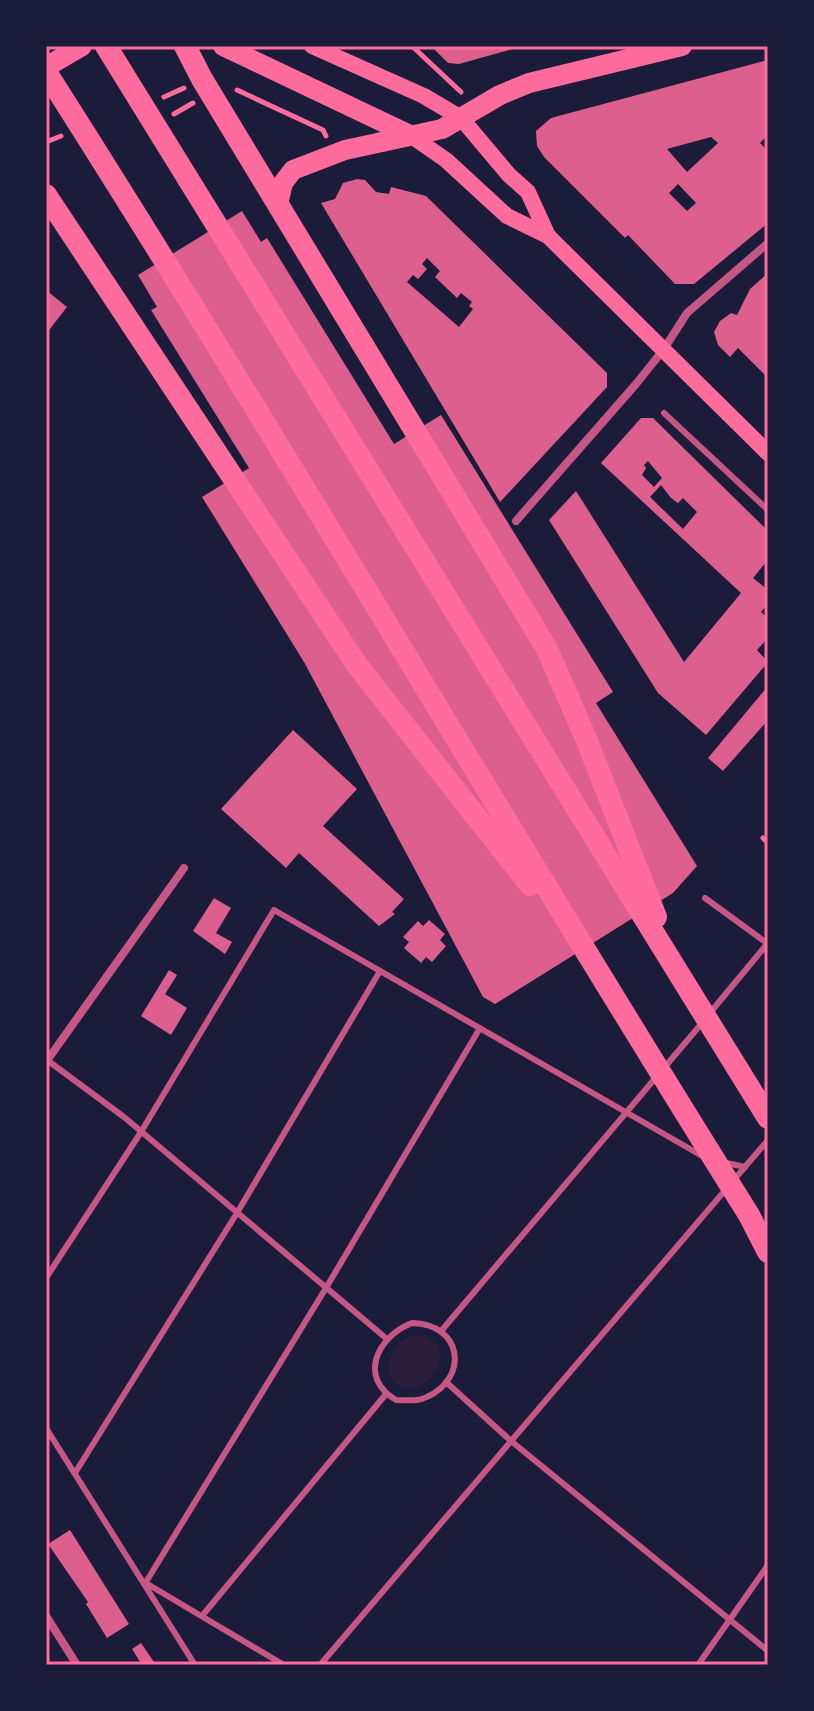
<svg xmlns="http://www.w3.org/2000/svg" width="814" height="1711" font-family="Figtree,sans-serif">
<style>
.green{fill:#2a1e3b}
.building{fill:#dd5f8e;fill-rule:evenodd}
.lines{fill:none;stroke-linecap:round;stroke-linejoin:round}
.path{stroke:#ff6b9d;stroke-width:5}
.service{stroke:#c65784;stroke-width:6}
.minor{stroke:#c65784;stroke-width:8}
.secondary{stroke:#ff6b9d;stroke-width:16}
.primary{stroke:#ff6b9d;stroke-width:20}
.trunk{stroke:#ff6b9d;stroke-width:22}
.neatline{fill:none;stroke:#ff6b9d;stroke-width:3}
</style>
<rect width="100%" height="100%" fill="#1b1b3a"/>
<path class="green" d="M 421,1335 C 466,1348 423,1404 396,1384 C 382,1373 390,1349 403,1340 C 408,1337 415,1336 421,1335 Z"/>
<g class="building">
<path d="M 431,46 L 520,46 L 520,47 L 459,64 L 448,63 Z"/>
<path d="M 768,60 L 768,135 L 760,143 L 768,151 L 768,223 L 694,284 L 675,284 L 628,235 L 625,238 L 544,157 L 537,146 L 536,131 L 551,118 ZM 711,137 L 718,143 L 687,172 L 667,149 ZM 678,184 L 696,203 L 687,211 L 669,193 Z"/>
<path d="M 357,179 L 365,180 L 376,192 L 389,194 L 391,187 L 426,196 L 607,373 L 607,387 L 500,502 L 321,203 L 335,199 L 343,183 ZM 427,258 L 440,271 L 435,277 L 457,298 L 461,293 L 472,302 L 469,306 L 473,309 L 459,327 L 407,282 L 413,275 L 418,279 L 427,269 L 422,264 Z"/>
<path d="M 242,211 L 261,242 L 267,238 L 394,444 L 441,415 L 613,692 L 596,703 L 697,866 L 673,893 L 495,1004 L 483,997 L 304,662 L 202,497 L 249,468 L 151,310 L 157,307 L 138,275 Z"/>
<path d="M 768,273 L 768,378 L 738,348 L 730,357 L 718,345 L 714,332 L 720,321 L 731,313 L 737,315 L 750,289 Z"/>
<path d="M 46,290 L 67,307 L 46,334 Z"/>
<path d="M 641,418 L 653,418 L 768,531 L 768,563 L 766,562 L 753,578 L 768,590 L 768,604 L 761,612 L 768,618 L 768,638 L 757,650 L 768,662 L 706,735 L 658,693 L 549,520 L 576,491 L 684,662 L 741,593 L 601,463 ZM 648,461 L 662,478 L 654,487 L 642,475 L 646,468 L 644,465 ZM 661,485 L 671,498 L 678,503 L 683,498 L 697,512 L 683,529 L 650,497 Z"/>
<path d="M 768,686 L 768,720 L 723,771 L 708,758 Z"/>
<path d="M 293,730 L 357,789 L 323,826 L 404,899 L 392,912 L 395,914 L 379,926 L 299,853 L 286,868 L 221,809 Z"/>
<path d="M 214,898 L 231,908 L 216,933 L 232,942 L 225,954 L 193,931 Z"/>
<path d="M 429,920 L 445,934 L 440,940 L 446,946 L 432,962 L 426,957 L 421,963 L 404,948 L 409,942 L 403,937 L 418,921 L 423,926 Z"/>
<path d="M 169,970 L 177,975 L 165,994 L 187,1008 L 171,1035 L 141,1016 Z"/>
<path d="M 70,1530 L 129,1624 L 107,1638 L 86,1604 L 88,1602 L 48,1544 Z"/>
<path d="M 141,1643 L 156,1665 L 142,1665 L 132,1649 Z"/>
</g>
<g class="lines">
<g class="path">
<path d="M 412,46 L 461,92"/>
<path d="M 237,90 L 323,130 L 326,136"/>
<path d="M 164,97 L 184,88"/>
<path d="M 174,114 L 193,103"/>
<path d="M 46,142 L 61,136"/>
<path d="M 763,838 L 768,843"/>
</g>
<g class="service">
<path d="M 664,413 L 768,510"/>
<path d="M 705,898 L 768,944"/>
<path d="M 709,1014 L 768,943"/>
<path d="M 47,1060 L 124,1117 L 387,1339"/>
<path d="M 722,1162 L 745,1167"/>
<path d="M 46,1278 L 141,1132 L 274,910 L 704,1157"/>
<path d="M 412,1323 C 463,1324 469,1378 427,1397 C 418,1402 406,1400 396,1400 C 357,1377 378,1336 412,1323 Z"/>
<path d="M 442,1330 L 702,1023"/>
<path d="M 446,1382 L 511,1441 L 768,1651"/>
<path d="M 46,1428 L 195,1665"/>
<path d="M 75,1473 L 237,1213 L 380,971"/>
<path d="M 144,1582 L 284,1665"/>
<path d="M 146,1582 L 326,1288 L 480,1028"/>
<path d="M 202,1616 L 386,1394"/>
<path d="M 320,1665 L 768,1140"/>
<path d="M 698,1665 L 768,1565"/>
</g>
<g class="minor">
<path d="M 516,521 L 636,384 L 664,349 L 687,313 L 768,243"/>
<path d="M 46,1062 L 184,868"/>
<path d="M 46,1616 L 77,1665"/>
</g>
<g class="secondary">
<path d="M 312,46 L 424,96 L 461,118 L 509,175 L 528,192 L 548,236"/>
<path d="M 410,135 L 446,160 L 507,216 L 548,236 L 768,453"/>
</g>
<g class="primary">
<path d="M 223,46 L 410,135"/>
<path d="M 46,67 L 82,46"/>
<path d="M 278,204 L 283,183 L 293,170 L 345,150 L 442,129 L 500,95 L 529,83 L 682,46"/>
</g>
<g class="trunk">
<path d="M 106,46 L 768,1118"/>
<path d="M 185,46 L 202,79 L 547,649 L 587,741 L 656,917"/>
<path d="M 46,72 C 286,449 511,836 749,1215 L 768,1252"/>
<path d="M 46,195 L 357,665 L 530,885"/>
</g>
</g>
<rect width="814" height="1711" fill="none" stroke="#1b1b3a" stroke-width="96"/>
<rect x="48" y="48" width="718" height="1615" class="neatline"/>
</svg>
